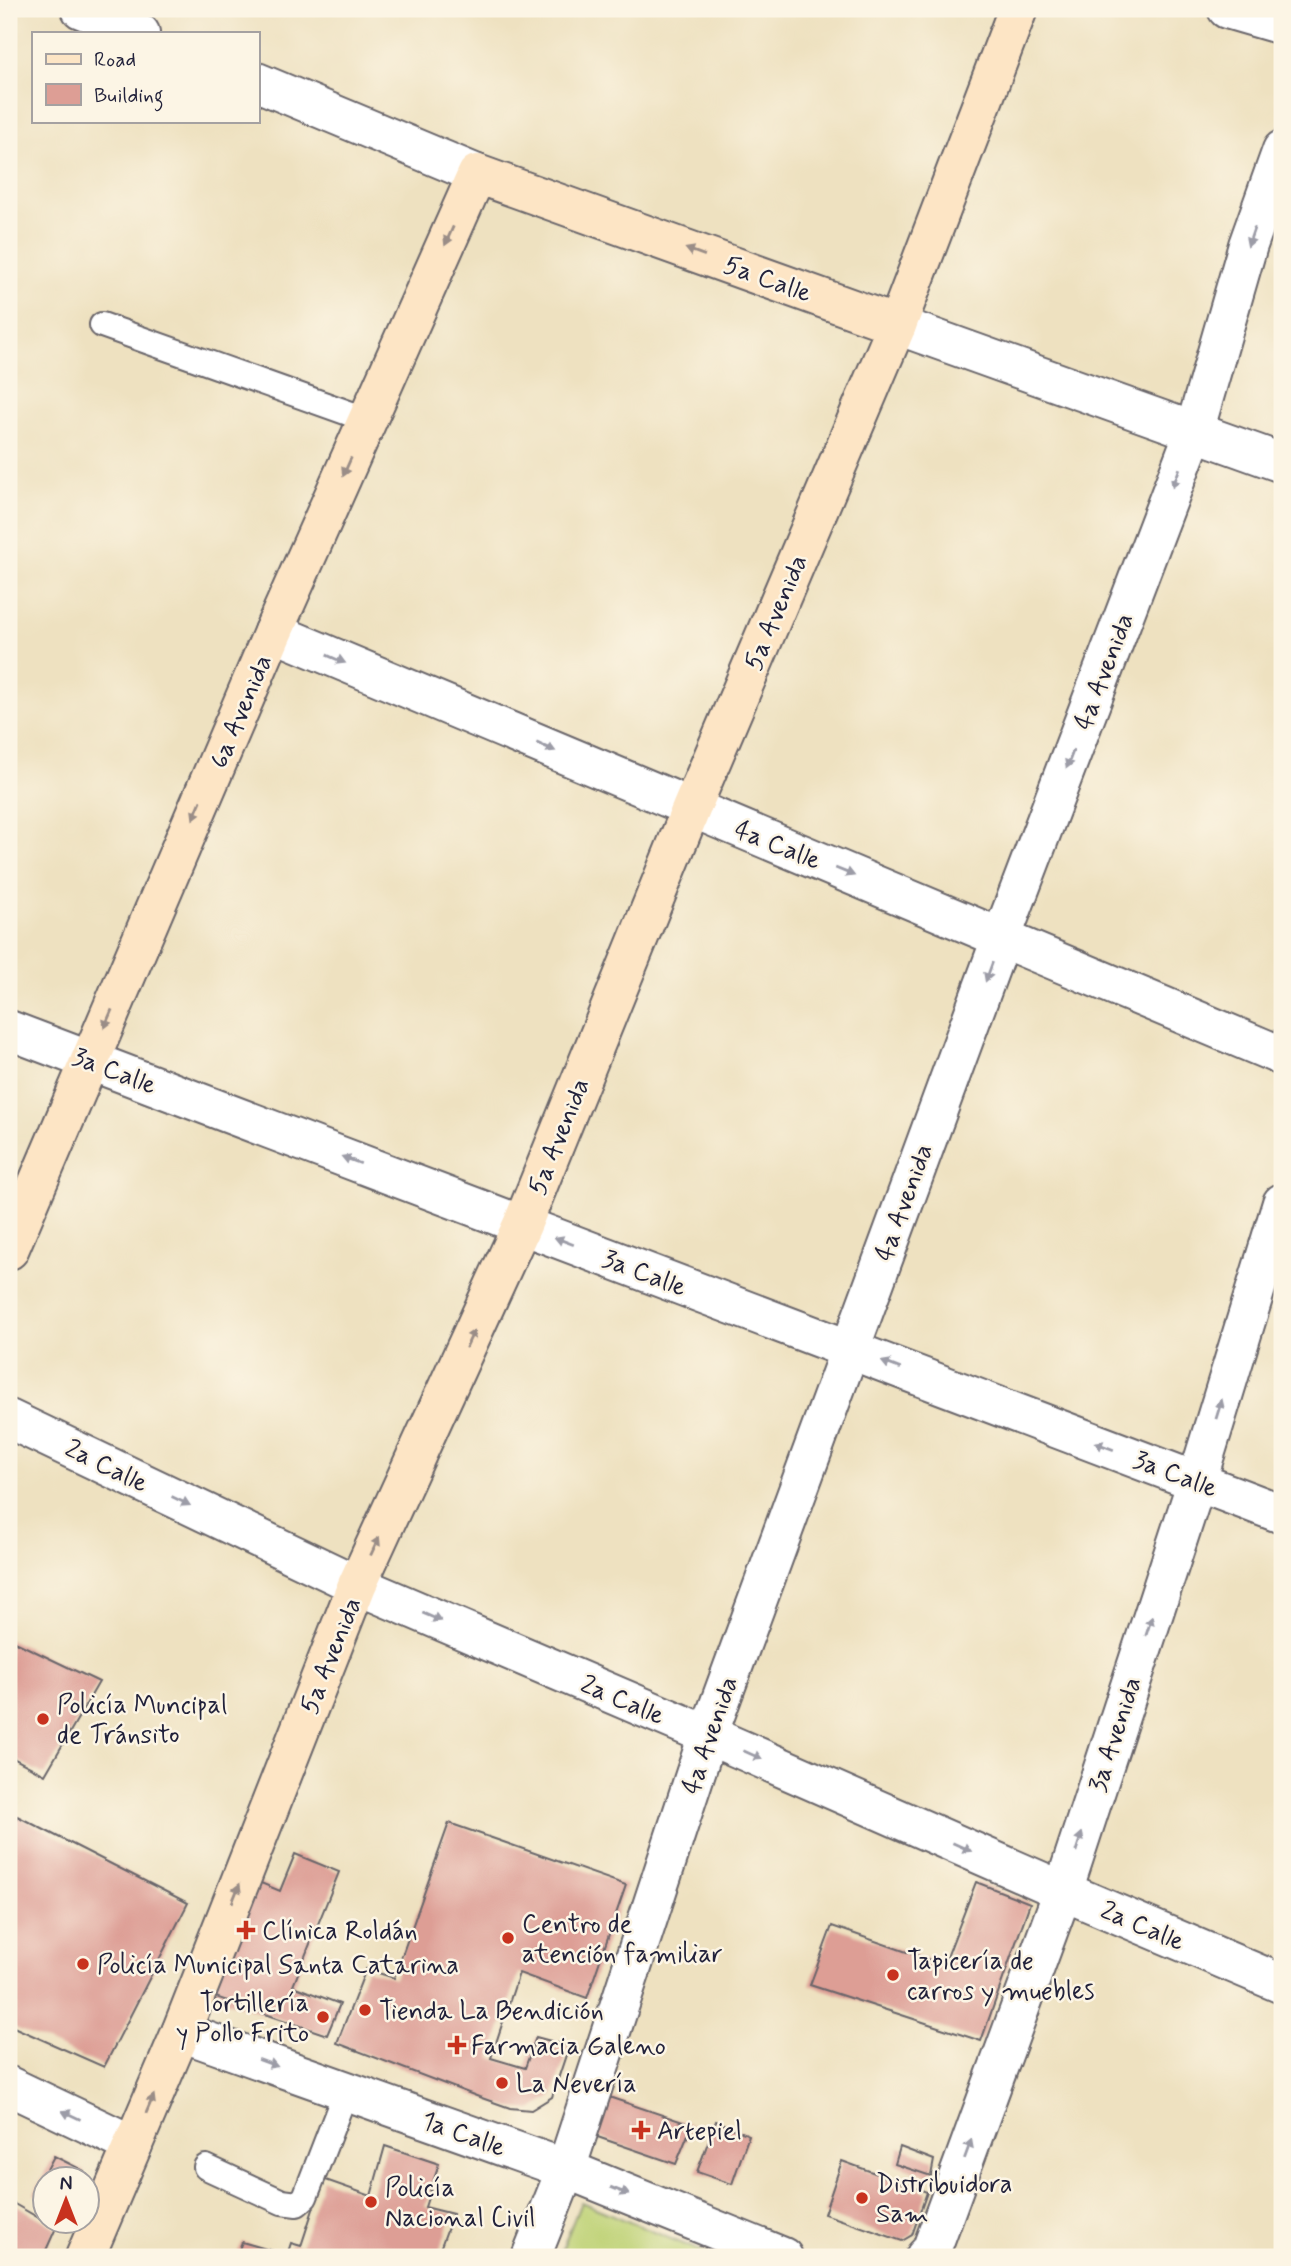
<svg xmlns="http://www.w3.org/2000/svg" width="1291" height="2266" font-family="Mynerve,sans-serif">
<style>
.green{fill:#bed275;stroke:#707a58;stroke-width:2}
.building{fill:#dd9e95}
.lines{fill:none;stroke-linecap:round;stroke-linejoin:round}
.lane-casing{stroke:#69656a;stroke-width:28}
.street-casing{stroke:#69656a;stroke-width:42}
.secondary-casing{stroke:#69656a;stroke-width:42}
.lane{stroke:#fff;stroke-width:24}
.street{stroke:#fff;stroke-width:38}
.secondary{stroke:#fde5c5;stroke-width:38}
.oneway{fill:#9a8d87}
.oneway2{fill:#9c9ca7}
.poi-dot{fill:#c8321e;stroke:#fcf5e5;stroke-width:2.5}
.labels{text-anchor:middle;stroke-width:5;stroke-linejoin:round;paint-order:stroke}
.street-label{font-size:26px;fill:#22223b;stroke:#fcf5e5}
.poi-label{font-size:26px;fill:#22223b;stroke:#fcf5e5;text-anchor:start}
</style>
<rect width="100%" height="100%" fill="#fcf5e5"/>
<filter id="ink" filterUnits="userSpaceOnUse"><feTurbulence type="fractalNoise" baseFrequency=".0143" numOctaves="2"/><feDisplacementMap in="SourceGraphic" scale="14" xChannelSelector="R" yChannelSelector="G"/><feConvolveMatrix kernelMatrix="1 2 1 2 8 2 1 2 1" color-interpolation-filters="sRGB"/></filter>
<filter id="wash" filterUnits="userSpaceOnUse"><feTurbulence type="fractalNoise" baseFrequency=".00686" numOctaves="4" result="noise"/><feDisplacementMap in="SourceGraphic" scale="28" xChannelSelector="R" yChannelSelector="G"/><feGaussianBlur stdDeviation="1.57" result="paint"/><feColorMatrix in="noise" values="0 0 0 0 0 0 0 0 0 0 0 0 0 0 0 0 0 1.4 0 .05"/><feComposite in="paint" operator="in"/></filter>
<g filter="url(#wash)">
<rect width="100%" height="100%" fill="#eee1c0"/>
<path class="green" d="M 581,2202 L 715,2257 L 559,2257 Z"/>
<g id="blocks">
<g class="building">
<path d="M 9,1639 L 99,1682 L 45,1775 L 9,1756 Z"/>
<path d="M 17,1816 L 188,1903 L 104,2067 L 9,2025 L 9,1833 Z"/>
<path d="M 449,1823 L 626,1885 L 587,1998 L 519,1973 L 491,2058 L 525,2068 L 536,2037 L 569,2046 L 552,2097 L 531,2110 L 510,2108 L 479,2097 L 337,2043 L 366,1969 L 394,1978 Z"/>
<path d="M 295,1854 L 339,1872 L 293,1986 L 340,2004 L 327,2035 L 201,1992 L 249,1878 L 280,1891 Z"/>
<path d="M 976,1882 L 1030,1903 L 981,2041 L 810,1985 L 832,1926 L 944,1965 Z"/>
<path d="M 597,2093 L 692,2125 L 676,2164 L 586,2133 Z"/>
<path d="M 716,2121 L 749,2135 L 732,2184 L 697,2172 Z"/>
<path d="M 385,2146 L 439,2164 L 425,2207 L 453,2214 L 437,2257 L 236,2257 L 242,2242 L 287,2255 L 291,2243 L 301,2246 L 323,2179 L 371,2196 Z"/>
<path d="M 900,2147 L 934,2160 L 931,2176 L 895,2164 Z"/>
<path d="M 54,2156 L 84,2171 L 80,2178 L 46,2178 L 46,2199 L 34,2194 Z"/>
<path d="M 842,2161 L 927,2192 L 912,2235 L 902,2241 L 824,2214 Z"/>
<path d="M 11,2202 L 56,2228 L 43,2257 L 9,2257 L 9,2207 Z"/>
</g>
</g>
</g>
<g filter="url(#ink)">
<use href="#blocks" fill-opacity="0" stroke="#69656a" stroke-width="2"/>
<g class="lines">
<defs>
<g id="lane">
<path d="M 102,325 L 368,420"/>
<path d="M 206,2167 L 282,2202 L 297,2204 L 305,2197 L 346,2091"/>
</g>
<g id="street">
<path d="M 81,9 L 140,33"/>
<path d="M 1227,9 L 1282,25"/>
<path d="M 257,82 L 477,174"/>
<path d="M 897,325 L 1282,463"/>
<path d="M 273,632 C 609,774 947,913 1282,1056"/>
<path d="M 9,1030 L 1282,1514"/>
<path d="M 9,1419 L 357,1585 L 708,1735 L 1063,1891 L 1282,1984"/>
<path d="M 181,2032 L 566,2169 L 783,2257"/>
<path d="M 9,2086 L 133,2145"/>
<path d="M 531,2257 L 566,2169 L 708,1735 L 1002,936 L 1194,432 L 1248,245 L 1282,150"/>
<path d="M 925,2257 L 931,2251 L 1063,1891 L 1197,1481 L 1282,1203"/>
</g>
<g id="secondary">
<path d="M 9,1250 L 273,632 L 477,174 L 897,325"/>
<path d="M 85,2257 L 181,2032 L 357,1585 L 522,1225 L 691,809 L 897,325 L 1018,9"/>
</g>
</defs>
<use href="#lane" class="lane-casing"/>
<use href="#street" class="street-casing"/>
<use href="#secondary" class="secondary-casing"/>
<use href="#lane" class="lane"/>
<use href="#street" class="street"/>
<use href="#secondary" class="secondary"/>
</g>
<defs><path id="oneway-solid" d="M-6-.8H1V-3.2L6.5 0L1 3.2V.8H-6Z" transform="scale(1.75)"/></defs>
<g class="oneway">
<use href="#oneway-solid" transform="translate(449 236) rotate(114)"/>
<use href="#oneway-solid" transform="translate(695 252) rotate(-160)"/>
<use href="#oneway-solid" transform="translate(347 467) rotate(114)"/>
<use href="#oneway-solid" transform="translate(197 810) rotate(113)"/>
<use href="#oneway-solid" transform="translate(108 1019) rotate(113)"/>
<use href="#oneway-solid" transform="translate(470 1339) rotate(-65)"/>
<use href="#oneway-solid" transform="translate(375 1546) rotate(-65)"/>
<use href="#oneway-solid" transform="translate(236 1893) rotate(-68)"/>
<use href="#oneway-solid" transform="translate(150 2104) rotate(-67)"/>
</g>
<g class="oneway2">
<use href="#oneway-solid" transform="translate(1251 237) rotate(109)"/>
<use href="#oneway-solid" transform="translate(1176 478) rotate(111)"/>
<use href="#oneway-solid" transform="translate(336 659) rotate(23)"/>
<use href="#oneway-solid" transform="translate(546 747) rotate(23)"/>
<use href="#oneway-solid" transform="translate(1070 759) rotate(111)"/>
<use href="#oneway-solid" transform="translate(845 872) rotate(22)"/>
<use href="#oneway-solid" transform="translate(989 972) rotate(110)"/>
<use href="#oneway-solid" transform="translate(351 1160) rotate(-159)"/>
<use href="#oneway-solid" transform="translate(564 1241) rotate(-159)"/>
<use href="#oneway-solid" transform="translate(891 1365) rotate(-159)"/>
<use href="#oneway-solid" transform="translate(1219 1409) rotate(-73)"/>
<use href="#oneway-solid" transform="translate(1104 1446) rotate(-159)"/>
<use href="#oneway-solid" transform="translate(181 1501) rotate(26)"/>
<use href="#oneway-solid" transform="translate(432 1617) rotate(23)"/>
<use href="#oneway-solid" transform="translate(1149 1626) rotate(-72)"/>
<use href="#oneway-solid" transform="translate(753 1755) rotate(24)"/>
<use href="#oneway-solid" transform="translate(1079 1842) rotate(-72)"/>
<use href="#oneway-solid" transform="translate(962 1847) rotate(24)"/>
<use href="#oneway-solid" transform="translate(268 2063) rotate(20)"/>
<use href="#oneway-solid" transform="translate(71 2115) rotate(-155)"/>
<use href="#oneway-solid" transform="translate(968 2149) rotate(-70)"/>
<use href="#oneway-solid" transform="translate(620 2191) rotate(22)"/>
</g>
</g>
<g class="poi-dot">
<circle cx="43" cy="1719" r="7"/>
<path d="M242.5 1919.5h7v7h7v7h-7v7h-7v-7h-7v-7h7z"/>
<circle cx="508" cy="1938" r="7"/>
<circle cx="83" cy="1964" r="7"/>
<circle cx="893" cy="1975" r="7"/>
<circle cx="365" cy="2010" r="7"/>
<circle cx="323" cy="2017" r="7"/>
<path d="M453.5 2034.5h7v7h7v7h-7v7h-7v-7h-7v-7h7z"/>
<circle cx="502" cy="2083" r="7"/>
<path d="M637.5 2119.5h7v7h7v7h-7v7h-7v-7h-7v-7h7z"/>
<circle cx="862" cy="2198" r="7"/>
<circle cx="371" cy="2202" r="7"/>
</g>
<g class="labels">
<g class="street-label">
<text transform="translate(768 278) rotate(20)" y="9">5a Calle</text>
<text transform="translate(775 612) rotate(-67)" y="9">5a Avenida</text>
<text transform="translate(1103 671) rotate(-69)" y="9">4a Avenida</text>
<text transform="translate(240 711) rotate(-67)" y="9">6a Avenida</text>
<text transform="translate(778 844) rotate(22)" y="9">4a Calle</text>
<text transform="translate(115 1070) rotate(21)" y="9">3a Calle</text>
<text transform="translate(558 1136) rotate(-68)" y="9">5a Avenida</text>
<text transform="translate(903 1202) rotate(-70)" y="9">4a Avenida</text>
<text transform="translate(645 1272) rotate(21)" y="9">3a Calle</text>
<text transform="translate(107 1465) rotate(26)" y="9">2a Calle</text>
<text transform="translate(1176 1473) rotate(21)" y="9">3a Calle</text>
<text transform="translate(330 1655) rotate(-68)" y="9">5a Avenida</text>
<text transform="translate(623 1699) rotate(23)" y="9">2a Calle</text>
<text transform="translate(1114 1734) rotate(-72)" y="9">3a Avenida</text>
<text transform="translate(709 1735) rotate(-71)" y="9">4a Avenida</text>
<text transform="translate(1143 1925) rotate(23)" y="9">2a Calle</text>
<text transform="translate(464 2133) rotate(20)" y="9">1a Calle</text>
</g>
<g class="poi-label">
<text x="57" y="1713">Policía Muncipal<tspan x="57" dy="30">de Tránsito</tspan></text>
<text x="522" y="1932">Centro de<tspan x="522" dy="30">atención familiar</tspan></text>
<text x="262" y="1939">Clínica Roldán</text>
<text x="907" y="1969">Tapicería de<tspan x="907" dy="30">carros y muebles</tspan></text>
<text x="97" y="1973">Policía Municipal Santa Catarina</text>
<text x="309" y="2011" text-anchor="end">Tortillería<tspan x="309" dy="30">y Pollo Frito</tspan></text>
<text x="379" y="2019">Tienda La Bendición</text>
<text x="471" y="2054">Farmacia Galeno</text>
<text x="516" y="2092">La Nevería</text>
<text x="657" y="2139">Artepiel</text>
<text x="876" y="2192">Distribuidora<tspan x="876" dy="30">Sam</tspan></text>
<text x="385" y="2196">Policía<tspan x="385" dy="30">Nacional Civil</tspan></text>
</g>
</g>
<rect width="1291" height="2266" fill="none" stroke="#fcf5e5" stroke-width="35"/>
<rect x="32" y="32" width="228" height="91" fill="#fcf5e5" stroke="#a5a1a1" stroke-width="2"/>
<rect x="46" y="54" width="35" height="10" fill="#fde5c5" stroke="#a5a1a1" stroke-width="2"/>
<text x="94" y="66" font-size="21" fill="#22223b">Road</text>
<rect x="46" y="84" width="35" height="21" fill="#dd9e95" stroke="#a5a1a1" stroke-width="2"/>
<text x="94" y="102" font-size="21" fill="#22223b">Building</text>
<g transform="translate(66 2200)"><circle r="33" fill="#fcf5e5" stroke="#a5a1a1" stroke-width="2"/>
<path d="M0-5L12 26L0 18L-12 26Z" fill="#c8321e"/>
<text y="-10" font-size="19" font-weight="bold" text-anchor="middle" fill="#22223b">N</text>
</g>
</svg>
